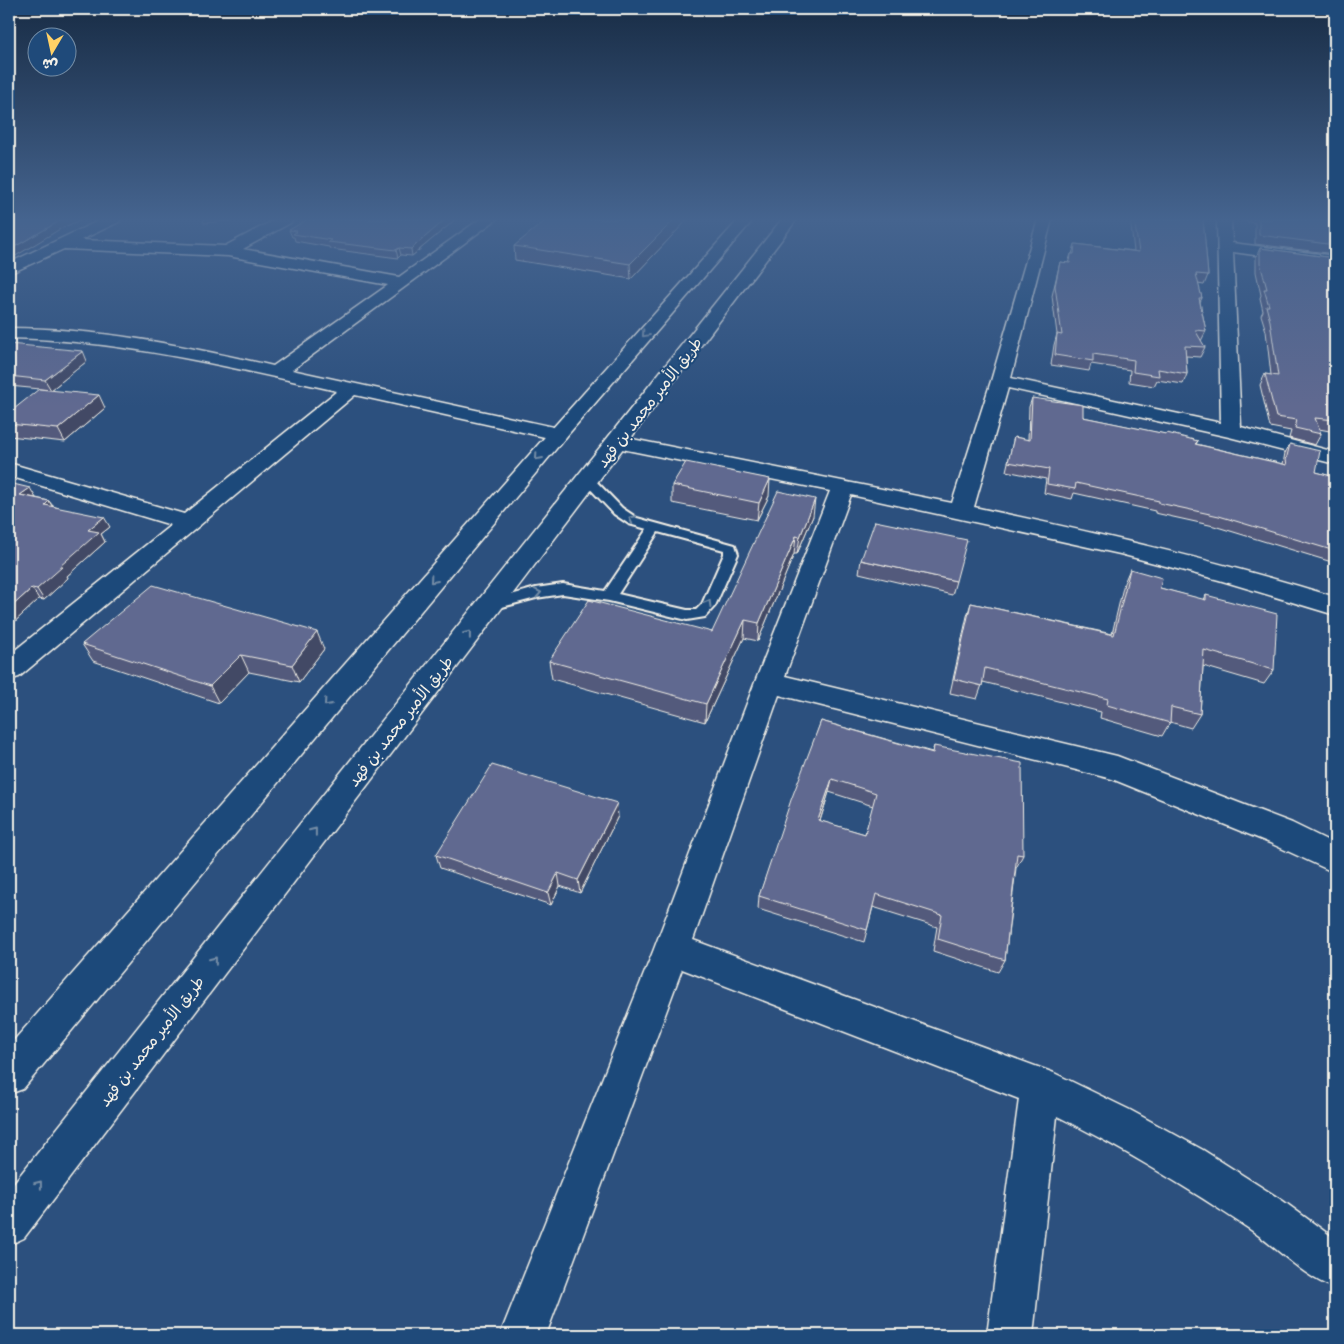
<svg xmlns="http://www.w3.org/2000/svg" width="1344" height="1344" font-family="Itim,'Playpen Sans Arabic',sans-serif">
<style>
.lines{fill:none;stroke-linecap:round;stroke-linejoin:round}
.service-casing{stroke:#f4f1e8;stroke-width:4}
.minor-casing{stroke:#f4f1e8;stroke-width:3}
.tertiary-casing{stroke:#f4f1e8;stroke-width:3}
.service{fill:#1f4a7a;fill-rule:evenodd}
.minor{fill:#1f4a7a;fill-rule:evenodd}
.tertiary{fill:#1f4a7a;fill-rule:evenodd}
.wall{fill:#535a7c;stroke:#f4f1e8;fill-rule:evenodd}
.shaded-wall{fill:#434a65;stroke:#f4f1e8}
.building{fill:#606990;stroke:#f4f1e8;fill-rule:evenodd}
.oneway{stroke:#748da6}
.labels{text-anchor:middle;stroke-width:4;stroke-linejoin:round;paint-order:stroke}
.street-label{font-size:16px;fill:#f4f1e8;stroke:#1f4a7a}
</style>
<rect width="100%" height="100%" fill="#2c507e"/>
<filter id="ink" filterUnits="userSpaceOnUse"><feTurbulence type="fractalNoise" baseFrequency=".02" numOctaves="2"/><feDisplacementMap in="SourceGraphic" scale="10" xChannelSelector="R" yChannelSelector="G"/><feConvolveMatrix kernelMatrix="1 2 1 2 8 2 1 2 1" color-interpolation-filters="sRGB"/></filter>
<g filter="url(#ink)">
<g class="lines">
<defs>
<path id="service" d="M 588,476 L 592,477 L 622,508 L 637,518 L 735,545 L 738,554 L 715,606 L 705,617 L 687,620 L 609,601 L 563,594 L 536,598 L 491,610 L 486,608 L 484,605 L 486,602 L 536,588 L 563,584 L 605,591 L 647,529 L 629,524 L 614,514 L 582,480 ZM 658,532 L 724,550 L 724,554 L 702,604 L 696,610 L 687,610 L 618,594 Z"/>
<g id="minor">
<path d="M 102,219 L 121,219 L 119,222 L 81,240 L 225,246 L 276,219 L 294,219 L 292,222 L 243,249 L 399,277 L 480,219 L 497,219 L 292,370 L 558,428 L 565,430 L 568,434 L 565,438 L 558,440 L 355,395 L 19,677 L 9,680 L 9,655 L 171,525 L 9,476 L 9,463 L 184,514 L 337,391 C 228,367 121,340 9,338 L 9,328 C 99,328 186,346 273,366 L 388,285 L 228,256 L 64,249 L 9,274 L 9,263 Z"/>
<path d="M 1038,219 L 1052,219 L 1011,378 L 1221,423 L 1217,219 L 1231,219 L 1232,243 L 1335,256 L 1335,266 L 1233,252 L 1241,427 L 1335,452 L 1335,464 L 1229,437 L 1008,388 L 974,507 C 1095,533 1217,560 1335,597 L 1335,615 L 1219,580 L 1120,554 L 851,495 L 785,676 L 1117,756 L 1292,823 L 1335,844 L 1335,873 L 1270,843 L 1112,779 L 779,695 L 693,940 L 1054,1073 L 1130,1110 L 1203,1150 L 1283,1201 L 1335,1239 L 1335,1288 C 1303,1277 1279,1249 1251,1230 C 1188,1188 1124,1149 1057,1116 L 1033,1335 L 987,1335 L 1019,1099 L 682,969 L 546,1335 L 500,1335 L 654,949 L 755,682 L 830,491 L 617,448 L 610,446 L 607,442 L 610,438 L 617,436 L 952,503 L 991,381 Z"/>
</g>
<g id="tertiary">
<path d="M 739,219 L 754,219 L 565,438 L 23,1089 L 9,1094 L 9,1046 L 551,430 Z"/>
<path d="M 782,219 L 797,219 L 24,1238 L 9,1245 L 9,1189 Z"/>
</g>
</defs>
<use href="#service" class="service-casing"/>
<use href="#minor" class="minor-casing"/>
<use href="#tertiary" class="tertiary-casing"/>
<use href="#service" class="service"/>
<use href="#minor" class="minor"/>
<use href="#tertiary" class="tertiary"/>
</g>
<g class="wall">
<path d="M 456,219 L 412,256 L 401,255 L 398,258 L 330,249 L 329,247 L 295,241 L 294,237 L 292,237 L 289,230 Z"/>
<path d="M 688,219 L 631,279 L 515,260 L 514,246 Z"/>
<path d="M 1130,219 L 1203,219 L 1208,275 L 1204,285 L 1198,284 L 1202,298 L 1200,302 L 1206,331 L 1201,341 L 1205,347 L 1200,357 L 1186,356 L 1187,374 L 1183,384 L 1157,380 L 1154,386 L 1129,382 L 1130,370 L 1091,364 L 1089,371 L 1051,365 L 1054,345 L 1057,334 L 1052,296 L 1060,262 L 1068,263 L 1071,254 L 1072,254 L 1075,244 L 1134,251 Z"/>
<path d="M 1244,219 L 1335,219 L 1335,254 L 1255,244 L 1255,223 L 1244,221 Z"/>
<path d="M 1260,248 L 1335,258 L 1335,432 L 1319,429 L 1321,434 L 1315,445 L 1289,438 L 1291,431 L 1270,427 L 1260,385 L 1265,374 L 1271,375 L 1266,331 L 1261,315 L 1263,311 L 1260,298 L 1261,295 L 1256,272 L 1256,257 Z"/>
<path d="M 9,344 L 87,361 L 51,390 L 9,386 Z"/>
<path d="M 1032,398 L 1083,417 L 1198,441 L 1196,444 L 1283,464 L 1285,453 L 1290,444 L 1316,472 L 1335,477 L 1335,563 L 1214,526 L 1155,513 L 1155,511 L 1074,493 L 1072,499 L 1044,493 L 1046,479 L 1006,471 L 1014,437 L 1028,440 L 1029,407 Z"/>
<path d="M 105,408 L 65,442 L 9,436 L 9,413 Z"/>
<path d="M 672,485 L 769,496 L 757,520 L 672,503 Z"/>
<path d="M 36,498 L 49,501 L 53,506 L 110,527 L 101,534 L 105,542 L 67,576 L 68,578 L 44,600 L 39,599 L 9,627 Z"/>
<path d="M 813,516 L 797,554 L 794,554 L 758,641 L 744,638 L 705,722 L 552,679 L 549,661 L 712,632 Z"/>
<path d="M 861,560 L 956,581 L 952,595 L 859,573 Z"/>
<path d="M 1130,569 L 1160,588 L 1204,600 L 1206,595 L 1274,670 L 1264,684 L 1203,666 L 1200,714 L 1191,728 L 1170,722 L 1162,736 L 1100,718 L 1101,712 L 983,682 L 977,699 L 950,693 L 967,616 L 971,603 L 1112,634 L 1124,583 Z"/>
<path d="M 82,644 L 324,649 L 299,682 L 249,672 L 219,703 L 93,661 Z"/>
<path d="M 821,721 L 932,752 L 934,746 L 1023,855 L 1016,868 L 1005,960 L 998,972 L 933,951 L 937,927 L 873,907 L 864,942 L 758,909 L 759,896 ZM 829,792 L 873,806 L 865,834 L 820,821 Z"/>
<path d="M 618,816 L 580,893 L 560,886 L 551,905 L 440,868 L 436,855 Z"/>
</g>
<g class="shaded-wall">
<path d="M 63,219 L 82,219 L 60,229 L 9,260 L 9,250 Z"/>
<path d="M 203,219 L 254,219 L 204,223 Z"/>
<path d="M 446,219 L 456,219 L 412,256 L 411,249 Z"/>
<path d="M 675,219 L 688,219 L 631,279 L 630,264 Z"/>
<path d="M 399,248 L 401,255 L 398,258 L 396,250 Z"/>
<path d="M 83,351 L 87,361 L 51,390 L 45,380 Z"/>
<path d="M 99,395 L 105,408 L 65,442 L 58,429 Z"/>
<path d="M 770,479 L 769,496 L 757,520 L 759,503 Z"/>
<path d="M 30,488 L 36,498 L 20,495 Z"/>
<path d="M 815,499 L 813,516 L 797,554 L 800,537 Z"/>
<path d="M 49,501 L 55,511 L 45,505 Z"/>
<path d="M 104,517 L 110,527 L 101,534 L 105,542 L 67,576 L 68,578 L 44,600 L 37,589 L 59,567 L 88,530 Z"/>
<path d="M 796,536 L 794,554 L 758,641 L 759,623 Z"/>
<path d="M 32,588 L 39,599 L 9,627 L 9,609 Z"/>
<path d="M 745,620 L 744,638 L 705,722 L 706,704 Z"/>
<path d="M 317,632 L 324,649 L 299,682 L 292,665 Z"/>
<path d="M 241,655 L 249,672 L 219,703 L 210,686 Z"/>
<path d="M 832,779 L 829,792 L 816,833 L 818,820 Z"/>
<path d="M 617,803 L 618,816 L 580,893 L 578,880 Z"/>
<path d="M 558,873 L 560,886 L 551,905 L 548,893 Z"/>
</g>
<g class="building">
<path d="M 9,219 L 63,219 L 9,250 Z"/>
<path d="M 308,219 L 446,219 L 411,249 L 399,248 L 396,250 L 328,242 L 331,240 L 293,234 L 297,231 L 289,230 Z"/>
<path d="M 547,219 L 675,219 L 630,264 L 514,246 Z"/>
<path d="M 1134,219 L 1203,219 L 1208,275 L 1196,274 L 1202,298 L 1199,298 L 1206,331 L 1195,330 L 1205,347 L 1185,346 L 1187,374 L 1158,369 L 1159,376 L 1133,372 L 1134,360 L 1093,354 L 1093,361 L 1055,355 L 1057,334 L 1062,335 L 1055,286 L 1060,262 L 1070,263 L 1071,254 L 1074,254 L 1075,244 L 1139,252 Z"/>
<path d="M 1259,219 L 1335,219 L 1335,245 L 1259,235 Z"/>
<path d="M 1260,248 L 1335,258 L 1335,420 L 1315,418 L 1321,434 L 1295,428 L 1297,420 L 1276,417 L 1265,374 L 1278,376 L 1270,321 L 1266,306 L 1269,306 L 1264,289 L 1267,289 L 1260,263 Z"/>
<path d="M 9,344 L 83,351 L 45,380 L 9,376 Z"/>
<path d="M 39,389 L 99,395 L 58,429 L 9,424 L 9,413 Z"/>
<path d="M 1032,398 L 1083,405 L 1083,417 L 1166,434 L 1167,433 L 1198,441 L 1195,444 L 1287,465 L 1286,460 L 1290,444 L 1320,451 L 1316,472 L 1335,477 L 1335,551 L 1219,516 L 1159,503 L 1159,501 L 1076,483 L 1075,489 L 1047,484 L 1049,469 L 1008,462 L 1014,437 L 1030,440 Z"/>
<path d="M 686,462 L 770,479 L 759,503 L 672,485 Z"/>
<path d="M 9,483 L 30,488 L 20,495 L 49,501 L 45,505 L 104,517 L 88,530 L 99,532 L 59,567 L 62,567 L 37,589 L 32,588 L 9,609 Z"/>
<path d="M 778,491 L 815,499 L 800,537 L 796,536 L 759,623 L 745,620 L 706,704 L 549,661 L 589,600 L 712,632 Z"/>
<path d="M 875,521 L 967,540 L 956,581 L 861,560 Z"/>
<path d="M 1130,569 L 1162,578 L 1160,588 L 1206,600 L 1206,595 L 1277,614 L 1274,670 L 1204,650 L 1200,714 L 1171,707 L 1170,723 L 1107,705 L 1108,699 L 985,668 L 982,686 L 954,679 L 971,603 L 1114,635 Z"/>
<path d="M 153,585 L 317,632 L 292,665 L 241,655 L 210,686 L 82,644 Z"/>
<path d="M 821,721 L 933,753 L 934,746 L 1022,763 L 1023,855 L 1017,854 L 1005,960 L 938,939 L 942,915 L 876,894 L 867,930 L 759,896 L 791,800 ZM 832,779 L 876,793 L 865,834 L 818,820 Z"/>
<path d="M 492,765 L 617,803 L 578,880 L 558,873 L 548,893 L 436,855 Z"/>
</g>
<defs><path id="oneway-chevron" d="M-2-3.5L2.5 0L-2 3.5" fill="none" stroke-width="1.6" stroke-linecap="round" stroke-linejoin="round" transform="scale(1.25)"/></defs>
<g class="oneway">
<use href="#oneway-chevron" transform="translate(645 334) rotate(131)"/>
<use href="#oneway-chevron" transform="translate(538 457) rotate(131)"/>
<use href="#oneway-chevron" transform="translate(632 519) rotate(-153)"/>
<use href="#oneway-chevron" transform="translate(433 580) rotate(131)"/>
<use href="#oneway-chevron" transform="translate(538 593) rotate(-11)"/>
<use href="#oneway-chevron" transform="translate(708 603) rotate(-60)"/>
<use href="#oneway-chevron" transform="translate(468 634) rotate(-52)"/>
<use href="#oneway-chevron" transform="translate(327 703) rotate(131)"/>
<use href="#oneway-chevron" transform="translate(314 831) rotate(-52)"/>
<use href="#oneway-chevron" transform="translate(214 960) rotate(-52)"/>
<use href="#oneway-chevron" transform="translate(39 1184) rotate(-52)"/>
</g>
</g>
<linearGradient id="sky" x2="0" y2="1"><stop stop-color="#182c45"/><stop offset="0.54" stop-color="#45648f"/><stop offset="1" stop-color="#45648f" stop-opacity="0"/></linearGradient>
<rect width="1344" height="407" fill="url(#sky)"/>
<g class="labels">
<g class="street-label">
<text transform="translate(649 402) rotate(-52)" y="6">طريق الأمير محمد بن فهد</text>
<text transform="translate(400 721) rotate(-52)" y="6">طريق الأمير محمد بن فهد</text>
<text transform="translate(151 1041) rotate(-52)" y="6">طريق الأمير محمد بن فهد</text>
</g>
</g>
<rect width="1344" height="1344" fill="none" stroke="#1f4a7a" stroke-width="30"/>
<rect x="15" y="15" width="1314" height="1314" fill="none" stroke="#f4f1e8" stroke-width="2" filter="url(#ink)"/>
<g transform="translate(52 52) rotate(189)"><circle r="24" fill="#1f4a7a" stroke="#748da6"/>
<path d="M0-4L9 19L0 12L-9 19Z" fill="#ffd166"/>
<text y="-8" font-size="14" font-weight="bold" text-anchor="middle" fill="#f4f1e8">ش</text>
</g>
</svg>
